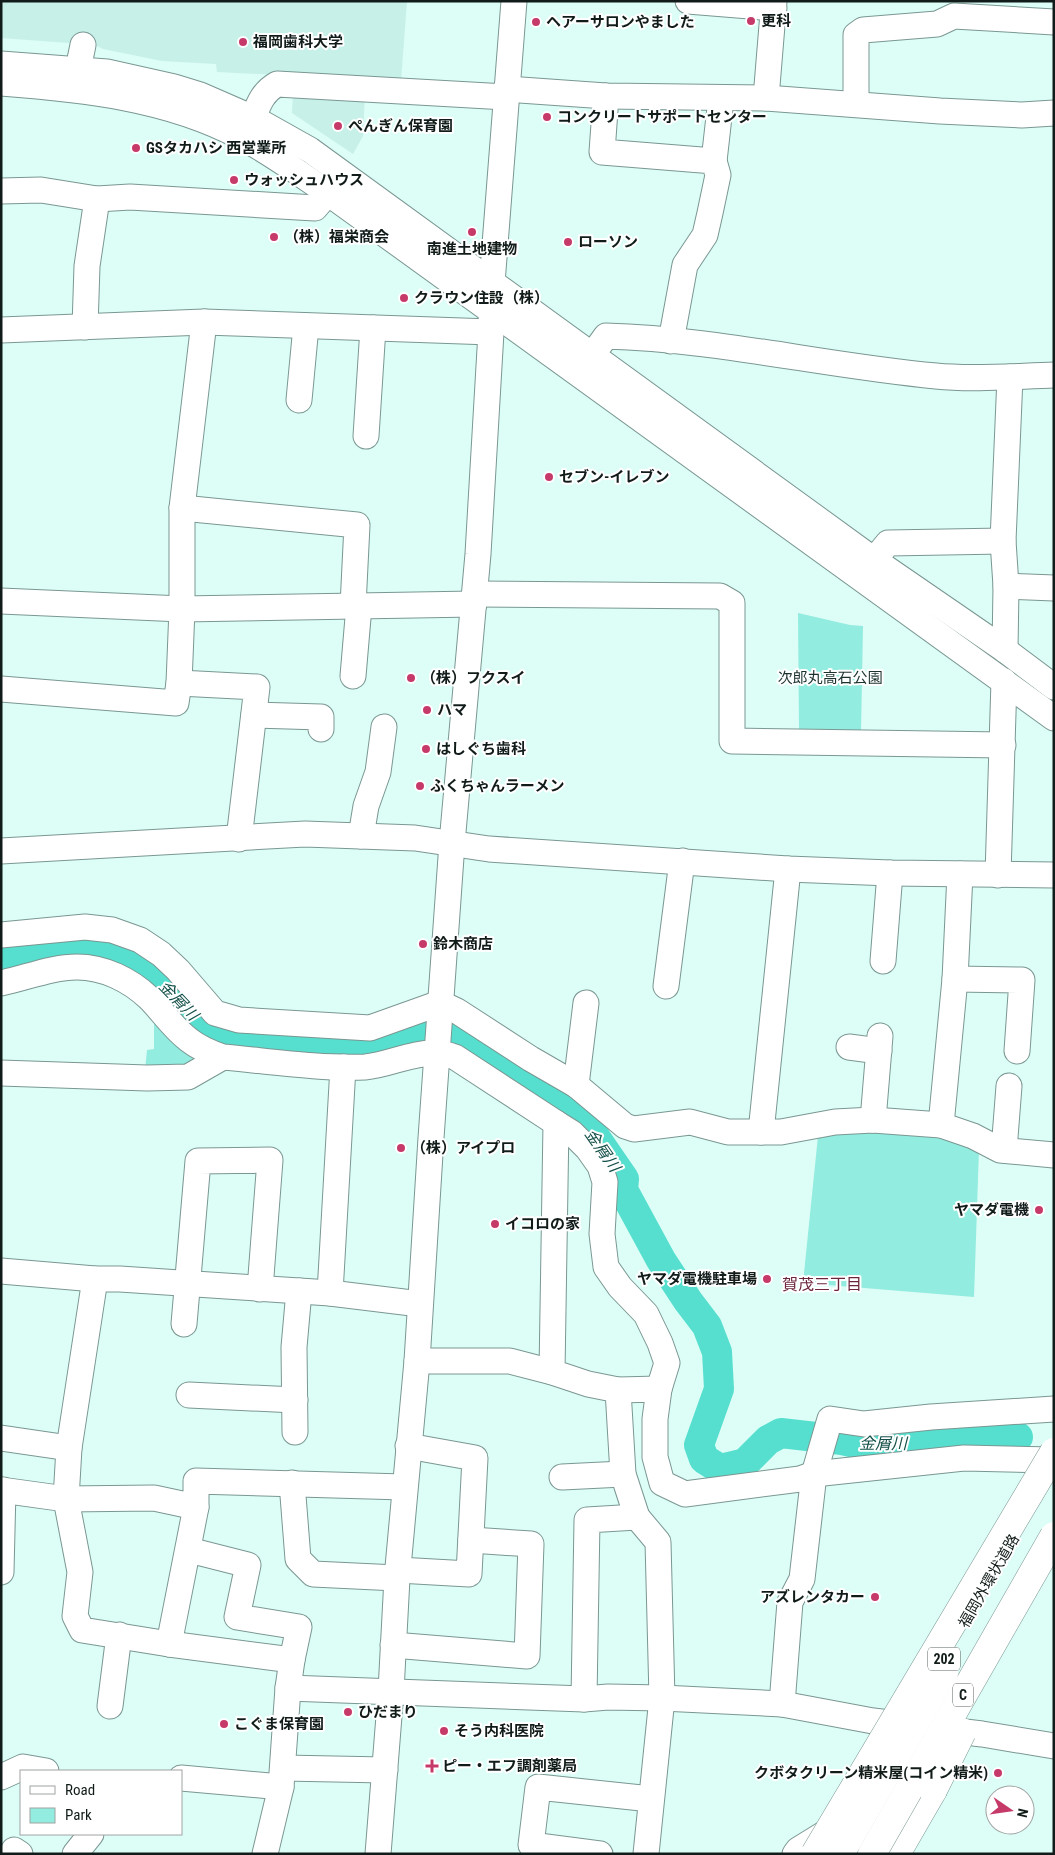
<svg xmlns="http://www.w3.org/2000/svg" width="1055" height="1855" font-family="'Roboto Condensed','Noto Sans JP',sans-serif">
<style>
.built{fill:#c7f0e9}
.green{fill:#92ecdf}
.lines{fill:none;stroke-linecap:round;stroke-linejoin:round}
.river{stroke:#56dfce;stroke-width:30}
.minor-casing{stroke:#7a9792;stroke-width:27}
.highway-casing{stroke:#7a9792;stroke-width:29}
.minor{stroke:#fff;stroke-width:25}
.highway{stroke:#fff;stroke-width:28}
.highway-bridge-casing{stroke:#7a9792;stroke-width:29;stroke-linecap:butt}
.highway-bridge{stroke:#fff;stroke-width:28}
.poi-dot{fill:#c63a6a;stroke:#fff;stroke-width:2}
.labels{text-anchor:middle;stroke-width:4;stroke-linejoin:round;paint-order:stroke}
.shield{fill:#fff;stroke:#58605f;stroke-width:1}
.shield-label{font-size:14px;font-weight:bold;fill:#111c1a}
.poi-label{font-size:15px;font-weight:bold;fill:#111c1a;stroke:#fff;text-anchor:start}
.park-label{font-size:15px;fill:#1a312e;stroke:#fff}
.street-label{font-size:15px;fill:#111c1a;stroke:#fff}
.water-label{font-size:16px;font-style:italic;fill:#145049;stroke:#fff}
.neighbourhood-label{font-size:16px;fill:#6b263c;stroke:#fff}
</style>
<rect width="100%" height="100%" fill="#ddfdf7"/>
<g class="built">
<path d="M 1,1 L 407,1 L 401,81 L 217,72 L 216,64 L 162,61 L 103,49 L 93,44 L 73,41 L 69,43 L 1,38 Z"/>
<path d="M 293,92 L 365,93 L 363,136 L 353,154 L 292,113 Z"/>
</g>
<g class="green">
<path d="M 798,613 L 850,625 L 863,626 L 861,731 L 799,730 Z"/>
<path d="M 154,1012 L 204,1055 L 191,1069 L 145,1070 L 147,1050 L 154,1049 Z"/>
<path d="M 847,1130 L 944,1134 L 979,1149 L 974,1297 L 803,1283 L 818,1136 Z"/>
</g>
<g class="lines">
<path class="river" d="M 1,959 L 62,952 L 84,947 L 118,955 L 164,981 L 204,1026 L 242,1038 L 270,1041 L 299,1040 L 357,1046 L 415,1035 L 454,1036 L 499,1060 L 580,1118 L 591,1131 L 624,1179 L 623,1190 L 661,1260 L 688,1301 L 707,1326 L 717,1352 L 719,1389 L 699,1445 L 704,1459 L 720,1469 L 745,1463 L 768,1440 L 781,1433 L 842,1440 L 869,1446 L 974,1437 L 1018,1437"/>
<defs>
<g id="minor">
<path d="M 688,1 L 774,8"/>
<path d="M 1,64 L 107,72 L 174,87 L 200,95 L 253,118 L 310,150 L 874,560 L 1005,650 L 1054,687"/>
<path d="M 1,83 C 82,89 168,98 241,137 C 272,153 300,174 328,193 L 1054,718"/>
<path d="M 75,84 L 83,45"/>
<path d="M 506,89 L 606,96 L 766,98 L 940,111 L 1022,115 L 1054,113"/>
<path d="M 606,96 L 602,152 L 714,161 L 718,175 L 710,213 L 705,235 L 685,265 L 671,341"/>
<path d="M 766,98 L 774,1"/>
<path d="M 856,103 L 856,35 L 863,30 L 937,24 L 954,16 L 1054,22"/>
<path d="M 253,118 C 259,103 263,92 277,84 L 506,97"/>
<path d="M 714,161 L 721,99"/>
<path d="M 1,191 L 41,190 L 97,199 L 130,197 L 315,208 L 328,193"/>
<path d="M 85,327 L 87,266 L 97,199"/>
<path d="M 1,330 L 204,322 L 491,332"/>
<path d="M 593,354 L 606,336 C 717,339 826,366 936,376 C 973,380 1017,376 1054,375"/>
<path d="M 299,400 L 306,326"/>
<path d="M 366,436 L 373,328"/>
<path d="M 182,508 L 357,525 L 353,606"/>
<path d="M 874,560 L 888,543 L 1003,541"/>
<path d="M 1006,586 L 1054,588"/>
<path d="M 475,594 L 720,596 L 732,603 L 732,741 L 1003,745"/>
<path d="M 1,601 L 182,609 L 474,604"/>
<path d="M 1005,650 L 1006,586 L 1003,541 L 1010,377"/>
<path d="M 353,676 L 359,606"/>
<path d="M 179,683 L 257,687 L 239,839"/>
<path d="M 1,689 L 176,703 L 179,683 L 182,609 L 182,508 L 204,322"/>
<path d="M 254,715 L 321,717 L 321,729"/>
<path d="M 361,836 L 366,806 L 378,772 L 384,727"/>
<path d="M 1,851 L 305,834 L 415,838 L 489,849 L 788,869 L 890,873 L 1054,875"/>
<path d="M 998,875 L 1004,681"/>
<path d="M 1,935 L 85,927 L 112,930 L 140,940 L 161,954 L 178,970 L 215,1013 L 239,1020 L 370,1028 L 440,1003 L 457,1011 L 531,1059 L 576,1085 L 625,1126 L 634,1129 L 690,1122 L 728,1132 L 781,1132 L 835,1122 L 873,1120 L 941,1125 L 973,1136 L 1000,1150 L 1054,1155"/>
<path d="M 883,961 L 890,873"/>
<path d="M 955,979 L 1022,980 L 1017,1051"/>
<path d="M 1,983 C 26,978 51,967 77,967 C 104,967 130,980 149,998 C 163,1012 173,1028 189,1040 C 199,1048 211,1053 223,1057 C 268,1061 320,1069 365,1067 C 389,1065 412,1052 436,1053 C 442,1053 449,1055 455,1057 L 556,1123 L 552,1372 L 588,1384 L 618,1390 L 623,1474 L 637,1517 L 658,1542 L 662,1698 L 646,1854"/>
<path d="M 666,986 L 682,861"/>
<path d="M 849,1047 L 879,1051"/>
<path d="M 1,1073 L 147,1078 L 188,1077 L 223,1057"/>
<path d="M 576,1085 L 586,1003"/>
<path d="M 873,1120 L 880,1036"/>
<path d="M 556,1123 L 572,1133 L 588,1149 L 600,1166 L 605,1182 L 602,1234 L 606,1267 L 620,1287 L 646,1314 L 660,1343 L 667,1363 L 659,1389"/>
<path d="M 941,1125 L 955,979 L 960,874"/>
<path d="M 761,1132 L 788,869"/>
<path d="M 1004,1150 L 1009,1086"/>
<path d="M 1,1271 L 95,1279 L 120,1279 L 330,1293 L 420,1304"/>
<path d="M 95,1279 L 69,1448 L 66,1499 L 80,1572 L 75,1616 L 82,1630 L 169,1644 L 292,1660 L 288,1688 L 281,1787 L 265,1854"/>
<path d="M 330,1293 L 343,1067"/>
<path d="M 184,1324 L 198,1161 L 270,1160 L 260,1289"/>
<path d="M 417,1361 L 510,1361 L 552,1372"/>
<path d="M 618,1390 L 659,1389 L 655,1419 L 655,1457 L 662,1483 L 685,1494 L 800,1479 L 814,1474 L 964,1458 L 1054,1460"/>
<path d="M 189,1395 L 295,1400"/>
<path d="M 295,1432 L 294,1347 L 299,1291"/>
<path d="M 1,1438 L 69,1448"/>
<path d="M 562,1477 L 623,1474"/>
<path d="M 292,1483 L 298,1559 L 313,1574 L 397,1578"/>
<path d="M 1,1490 L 66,1499 L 154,1498 L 196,1507 L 196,1481 L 404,1487"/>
<path d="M 189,1550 L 248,1565 L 237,1617 L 299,1627 L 292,1660"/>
<path d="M 398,1570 L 469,1574 L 475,1458 L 408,1446"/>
<path d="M 1,1572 L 3,1490"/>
<path d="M 169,1644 L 196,1507"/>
<path d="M 393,1645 L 527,1656 L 531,1544 L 471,1540"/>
<path d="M 288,1688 L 584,1699 L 608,1697 L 662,1698 L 782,1704 L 873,1721 L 982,1734 L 1054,1746"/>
<path d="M 584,1699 L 587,1520 L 637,1517"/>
<path d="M 782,1704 L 790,1602 L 802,1579 L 814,1474 L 830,1419 L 864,1424 L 931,1417 L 1054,1409"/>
<path d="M 110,1706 L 119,1635"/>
<path d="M 283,1768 L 385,1770"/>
<path d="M 1,1777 L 23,1767 L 46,1771"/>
<path d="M 181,1778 L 281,1787"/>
<path d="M 13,1854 L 14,1850 L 20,1854"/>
<path d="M 75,1854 L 91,1834"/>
<path d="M 378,1854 L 391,1691 L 397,1578 L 417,1361 L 431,1138 L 452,843 L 478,554 L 491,332 L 492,283 L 514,1"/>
<path d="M 600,1854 L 531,1845 L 538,1787 L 651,1799"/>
<path d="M 795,1854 L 798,1850 L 832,1829"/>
</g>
<path id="highway" d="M 896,1854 L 933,1790"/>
</defs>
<use href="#minor" class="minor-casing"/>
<use href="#highway" class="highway-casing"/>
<use href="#minor" class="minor"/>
<use href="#highway" class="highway"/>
<defs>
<g id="highway-bridge">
<path d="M 933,1790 L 962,1732"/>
<path d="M 815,1854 L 1054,1452"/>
<path d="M 840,1854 L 944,1673"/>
<path d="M 872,1854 L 1054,1536"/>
</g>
</defs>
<use href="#highway-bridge" class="highway-bridge-casing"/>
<use href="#highway-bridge" class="highway-bridge"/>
</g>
<g class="poi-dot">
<circle cx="751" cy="21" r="5"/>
<circle cx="536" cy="22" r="5"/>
<circle cx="243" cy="42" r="5"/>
<circle cx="547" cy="117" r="5"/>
<circle cx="338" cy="126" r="5"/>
<circle cx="136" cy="148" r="5"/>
<circle cx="234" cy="180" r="5"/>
<circle cx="472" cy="232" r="5"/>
<circle cx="274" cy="237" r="5"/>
<circle cx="568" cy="242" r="5"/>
<circle cx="404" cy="298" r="5"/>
<circle cx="549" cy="477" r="5"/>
<circle cx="411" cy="678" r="5"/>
<circle cx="427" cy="710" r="5"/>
<circle cx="426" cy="749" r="5"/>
<circle cx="420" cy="786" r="5"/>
<circle cx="423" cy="944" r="5"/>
<circle cx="401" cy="1148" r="5"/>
<circle cx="1039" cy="1210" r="5"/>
<circle cx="495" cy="1224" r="5"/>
<circle cx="767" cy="1279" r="5"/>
<circle cx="875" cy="1597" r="5"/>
<circle cx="348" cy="1712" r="5"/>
<circle cx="224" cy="1724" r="5"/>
<circle cx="444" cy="1731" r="5"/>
<path d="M429.5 1758.5h5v5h5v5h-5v5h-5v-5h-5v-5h5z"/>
<circle cx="998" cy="1773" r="5"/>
</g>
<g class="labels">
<g class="shield">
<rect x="928" y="1647.5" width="32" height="23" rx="4"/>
<rect x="953" y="1683.5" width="20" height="23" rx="4"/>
</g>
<g class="shield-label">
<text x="944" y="1664">202</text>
<text x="963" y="1700">C</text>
</g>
<g class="poi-label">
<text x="761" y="26">更科</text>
<text x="546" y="27">ヘアーサロンやました</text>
<text x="253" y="47">福岡歯科大学</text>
<text x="557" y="122">コンクリートサポートセンター</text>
<text x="348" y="131">ぺんぎん保育園</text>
<text x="146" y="153">GSタカハシ 西営業所</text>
<text x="244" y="185">ウォッシュハウス</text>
<text x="284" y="242">（株）福栄商会</text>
<text x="578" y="247">ローソン</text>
<text x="472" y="254" text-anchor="middle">南進土地建物</text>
<text x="414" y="303">クラウン住設（株）</text>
<text x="559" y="482">セブン-イレブン</text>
<text x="421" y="683">（株）フクスイ</text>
<text x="437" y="715">ハマ</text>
<text x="436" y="754">はしぐち歯科</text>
<text x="430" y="791">ふくちゃんラーメン</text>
<text x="433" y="949">鈴木商店</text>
<text x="411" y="1153">（株）アイプロ</text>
<text x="1029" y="1215" text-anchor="end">ヤマダ電機</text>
<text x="505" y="1229">イコロの家</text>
<text x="757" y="1284" text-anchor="end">ヤマダ電機駐車場</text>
<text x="865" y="1602" text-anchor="end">アズレンタカー</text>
<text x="358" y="1717">ひだまり</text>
<text x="234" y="1729">こぐま保育園</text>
<text x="454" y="1736">そう内科医院</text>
<text x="442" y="1771">ピー・エフ調剤薬局</text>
<text x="988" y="1778" text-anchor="end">クボタクリーン精米屋(コイン精米)</text>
</g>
<g class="park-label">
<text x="830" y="683">次郎丸高石公園</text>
</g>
<g class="street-label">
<text transform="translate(989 1581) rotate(-60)" y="5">福岡外環状道路</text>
</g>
<g class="water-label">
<text transform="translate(179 1000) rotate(46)" y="6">金屑川</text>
<text transform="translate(603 1150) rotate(55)" y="6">金屑川</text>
<text x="883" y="1449">金屑川</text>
</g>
<g class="neighbourhood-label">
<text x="822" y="1290">賀茂三丁目</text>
</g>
</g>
<rect width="1055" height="1855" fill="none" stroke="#111c1a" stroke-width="5"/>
<rect x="20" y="1770" width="162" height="65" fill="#ffffff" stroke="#a0a4a3"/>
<rect x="30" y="1786" width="25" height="8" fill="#ffffff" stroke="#a0a4a3"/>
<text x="65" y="1795" font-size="15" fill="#111c1a">Road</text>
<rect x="30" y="1808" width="25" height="15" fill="#92ecdf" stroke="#a0a4a3"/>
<text x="65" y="1820" font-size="15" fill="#111c1a">Park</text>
<g transform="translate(1010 1810) rotate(103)"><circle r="24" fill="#ffffff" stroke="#a0a4a3"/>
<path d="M0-4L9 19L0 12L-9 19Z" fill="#c63a6a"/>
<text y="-8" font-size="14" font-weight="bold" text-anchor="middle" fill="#111c1a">N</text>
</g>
</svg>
